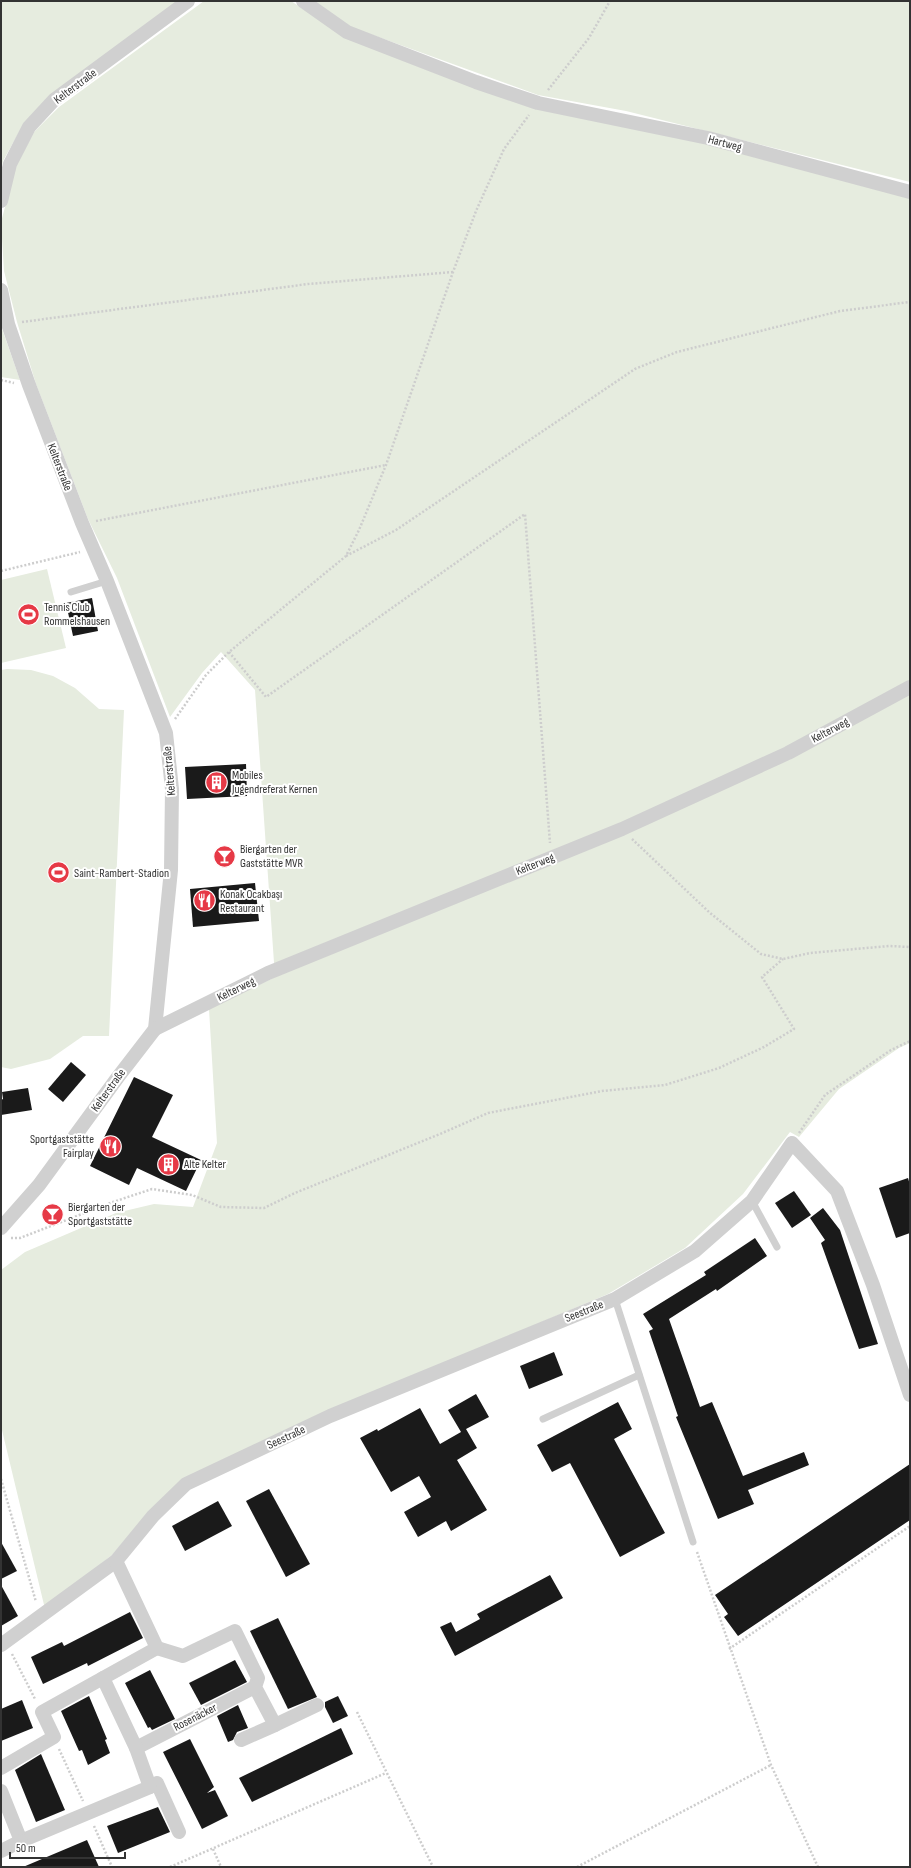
<svg xmlns="http://www.w3.org/2000/svg" width="911" height="1868" font-family="'Sofia Sans Condensed',sans-serif">
<style>
.green{fill:#e6ecdf}
.building{fill:#1a1a1a}
.lines{fill:none;stroke-linecap:round;stroke-linejoin:round}
.path{stroke:#cdcdcd;stroke-width:2.5;stroke-dasharray:2 2;stroke-linecap:butt}
.lane{stroke:#d0d0d0;stroke-width:7}
.street{stroke:#d0d0d0;stroke-width:14}
.labels{text-anchor:middle;stroke-width:4;stroke-linejoin:round;paint-order:stroke}
.street-label{font-size:12px;fill:#333;stroke:#fff}
.poi-label{font-size:12px;fill:#333;stroke:#fff;text-anchor:start}
</style>
<rect width="100%" height="100%" fill="#fff"/>
<g class="green">
<path d="M 1,1 L 179,1 L 24,123 L 3,161 L 1,171 Z"/>
<path d="M 204,1 L 291,1 L 344,36 L 530,106 L 626,121 L 910,194 L 910,1043 L 899,1048 L 839,1089 L 799,1137 L 790,1132 L 743,1194 L 685,1248 L 608,1294 L 328,1412 L 149,1512 L 112,1555 L 45,1609 L 1,1426 L 1,1270 L 25,1252 L 116,1213 L 154,1204 L 193,1207 L 217,1143 L 209,1009 L 275,977 L 255,690 L 221,652 L 202,673 L 170,717 L 117,578 L 88,519 L 36,384 L 17,322 L 4,271 L 1,222 L 16,166 L 34,132 L 59,107 Z"/>
<path d="M 312,1 L 910,1 L 910,182 L 626,111 L 538,95 L 348,26 Z"/>
<path d="M 1,326 L 20,380 L 1,377 Z"/>
<path d="M 47,569 L 66,648 L 1,663 L 1,580 Z"/>
<path d="M 7,669 L 31,670 L 53,676 L 75,688 L 99,709 L 124,710 L 109,1036 L 83,1036 L 50,1059 L 11,1069 L 1,1067 L 1,670 Z"/>
</g>
<g class="building">
<path d="M 92,598 L 98,631 L 73,636 L 66,603 Z"/>
<path d="M 246,764 L 247,796 L 187,799 L 185,767 Z"/>
<path d="M 255,883 L 259,921 L 193,927 L 190,889 Z"/>
<path d="M 71,1062 L 86,1075 L 63,1102 L 48,1089 Z"/>
<path d="M 134,1077 L 173,1095 L 152,1137 L 201,1160 L 186,1191 L 137,1168 L 129,1185 L 90,1166 Z"/>
<path d="M 28,1088 L 32,1110 L 1,1115 L 1,1100 L 3,1099 L 2,1092 Z"/>
<path d="M 908,1178 L 910,1185 L 910,1233 L 896,1238 L 879,1188 Z"/>
<path d="M 794,1191 L 811,1215 L 792,1228 L 775,1203 Z"/>
<path d="M 823,1208 L 840,1230 L 878,1344 L 859,1349 L 821,1243 L 825,1240 L 810,1218 Z"/>
<path d="M 755,1238 L 767,1256 L 717,1291 L 716,1289 L 669,1319 L 700,1407 L 712,1402 L 743,1476 L 804,1452 L 809,1465 L 748,1490 L 754,1504 L 718,1519 L 676,1417 L 678,1416 L 649,1331 L 653,1329 L 643,1314 L 706,1275 L 704,1272 Z"/>
<path d="M 554,1352 L 563,1375 L 529,1389 L 520,1366 Z"/>
<path d="M 476,1394 L 489,1417 L 466,1429 L 477,1448 L 457,1460 L 487,1510 L 451,1531 L 446,1521 L 418,1537 L 404,1512 L 431,1497 L 419,1476 L 391,1492 L 360,1438 L 377,1429 L 378,1431 L 420,1408 L 440,1444 L 461,1432 L 448,1410 Z"/>
<path d="M 618,1402 L 632,1429 L 614,1439 L 665,1533 L 620,1557 L 570,1463 L 552,1472 L 537,1445 Z"/>
<path d="M 910,1464 L 910,1520 L 738,1636 L 724,1617 L 728,1614 L 715,1595 Z"/>
<path d="M 269,1489 L 310,1564 L 286,1577 L 246,1501 Z"/>
<path d="M 218,1501 L 232,1526 L 185,1551 L 172,1526 Z"/>
<path d="M 1,1542 L 17,1571 L 1,1579 Z"/>
<path d="M 550,1575 L 563,1598 L 455,1656 L 440,1627 L 451,1622 L 456,1632 L 480,1619 L 477,1614 Z"/>
<path d="M 1,1585 L 18,1616 L 1,1626 Z"/>
<path d="M 130,1612 L 143,1638 L 88,1666 L 87,1663 L 43,1684 L 31,1657 L 62,1642 L 64,1646 Z"/>
<path d="M 278,1618 L 317,1697 L 288,1709 L 250,1631 Z"/>
<path d="M 235,1660 L 247,1682 L 201,1705 L 189,1683 Z"/>
<path d="M 150,1670 L 175,1719 L 152,1730 L 150,1727 L 148,1728 L 125,1683 Z"/>
<path d="M 89,1696 L 107,1739 L 105,1740 L 110,1753 L 88,1765 L 82,1750 L 79,1751 L 61,1711 Z"/>
<path d="M 338,1696 L 348,1716 L 333,1723 L 325,1707 L 325,1702 Z"/>
<path d="M 22,1700 L 33,1728 L 1,1741 L 1,1709 Z"/>
<path d="M 238,1705 L 248,1728 L 237,1732 L 233,1740 L 228,1742 L 217,1716 Z"/>
<path d="M 341,1728 L 353,1754 L 252,1802 L 239,1778 Z"/>
<path d="M 190,1739 L 214,1787 L 207,1793 L 215,1790 L 228,1816 L 202,1829 L 163,1752 Z"/>
<path d="M 41,1754 L 65,1810 L 36,1822 L 15,1770 Z"/>
<path d="M 158,1807 L 170,1832 L 118,1853 L 107,1826 Z"/>
<path d="M 87,1840 L 99,1867 L 23,1867 Z"/>
</g>
<g class="lines">
<g class="path">
<path d="M 548,90 L 589,38 L 610,1"/>
<path d="M 22,322 L 308,284 L 453,272"/>
<path d="M 1,380 L 14,383"/>
<path d="M 96,521 L 386,465"/>
<path d="M 346,556 L 396,530 L 635,369 L 677,352 L 840,311 L 910,302"/>
<path d="M 1,571 L 80,552"/>
<path d="M 229,652 L 266,697 L 525,514 L 550,843"/>
<path d="M 175,719 L 206,675 L 229,652 L 346,556 L 359,530 L 386,465 L 453,272 L 476,211 L 504,149 L 529,115"/>
<path d="M 632,839 L 710,913 L 761,954 L 783,959 L 810,953 L 889,946 L 910,947"/>
<path d="M 799,1133 L 825,1095 L 891,1050 L 910,1041"/>
<path d="M 11,1238 L 20,1238 L 113,1202 L 152,1189 L 192,1195 L 221,1207 L 264,1208 L 295,1193 L 440,1134 L 488,1113 L 602,1091 L 665,1085 L 719,1068 L 764,1047 L 794,1029 L 762,977 L 783,959"/>
<path d="M 1,1479 L 36,1602"/>
<path d="M 697,1552 L 771,1765 L 818,1867"/>
<path d="M 729,1649 L 910,1526"/>
<path d="M 12,1654 L 35,1699"/>
<path d="M 357,1712 L 433,1867"/>
<path d="M 59,1749 L 83,1801"/>
<path d="M 94,1826 L 112,1867"/>
<path d="M 213,1849 L 221,1867"/>
<path d="M 170,1867 L 386,1773"/>
<path d="M 577,1867 L 771,1765"/>
</g>
<g class="lane">
<path d="M 71,592 L 107,581"/>
<path d="M 752,1201 L 777,1247"/>
<path d="M 615,1299 L 693,1542"/>
<path d="M 543,1419 L 639,1375"/>
</g>
<g class="street">
<path d="M 303,1 L 347,32 L 476,82 L 538,103 L 708,138 L 910,192"/>
<path d="M 1,201 L 10,164 L 29,127 L 54,100 L 188,1"/>
<path d="M 1,290 L 8,324 L 29,385 L 82,523 L 107,581 L 166,733 L 172,789 L 171,870 L 155,1029 L 118,1077 L 39,1185 L 1,1228"/>
<path d="M 155,1029 L 268,973 L 622,829 L 788,753 L 910,687"/>
<path d="M 1,1645 L 116,1561 L 153,1516 L 186,1484 L 330,1416 L 615,1299 L 695,1251 L 752,1201 L 792,1143 L 837,1191 L 873,1285 L 910,1395"/>
<path d="M 157,1648 L 183,1656 L 235,1631 L 258,1678 L 255,1687 L 275,1725 L 317,1705"/>
<path d="M 241,1740 L 275,1725"/>
<path d="M 136,1748 L 255,1687"/>
<path d="M 1,1768 L 54,1737 L 42,1712 L 103,1678"/>
<path d="M 150,1787 L 157,1783 L 179,1832"/>
<path d="M 1,1791 L 21,1841 L 150,1787 L 136,1748 L 103,1678 L 157,1648 L 116,1561"/>
<path d="M 1,1851 L 21,1841"/>
</g>
</g>
<defs>
<symbol id="stadium-disc" viewBox="-11 -11 22 22"><circle r="9.5" fill="#e63946" stroke="#fff"/><path d="M0-5a6.5 5 0 1 0 0 10a6.5 5 0 1 0 0-10ZM-3.5-1.8h7v3.6h-7Z" fill="#fff"/></symbol>
<symbol id="building-disc" viewBox="-11 -11 22 22"><circle r="9.5" fill="#e63946" stroke="#fff"/><path d="M-4-6H4V6H1V3H-1V6H-4ZM-2.5-4.3h1.7v1.8h-1.7ZM.8-4.3h1.7v1.8H.8ZM-2.5-1h1.7V.8h-1.7ZM.8-1h1.7V.8H.8Z" fill="#fff"/></symbol>
<symbol id="bar-disc" viewBox="-11 -11 22 22"><circle r="9.5" fill="#e63946" stroke="#fff"/><path d="M-6-5H6L.8 .8V4.5H3.5V6h-7V4.5H-.8V.8Z" fill="#fff"/></symbol>
<symbol id="restaurant-disc" viewBox="-11 -11 22 22"><circle r="9.5" fill="#e63946" stroke="#fff"/><path d="M-5-6h1v4h1v-4h1v4h1v-4h1v5L-1.5 .5V6h-2V.5L-5-1ZM5-6V6H3V1.5H1.5Q1.5-4 5-6Z" fill="#fff"/></symbol>
</defs>
<g fill-rule="evenodd">
<use href="#stadium-disc" x="16" y="602" width="25" height="25"/>
<use href="#building-disc" x="204" y="770" width="25" height="25"/>
<use href="#bar-disc" x="212" y="844" width="25" height="25"/>
<use href="#stadium-disc" x="46" y="860" width="25" height="25"/>
<use href="#restaurant-disc" x="192" y="888" width="25" height="25"/>
<use href="#restaurant-disc" x="98" y="1134" width="25" height="25"/>
<use href="#building-disc" x="156" y="1152" width="25" height="25"/>
<use href="#bar-disc" x="40" y="1202" width="25" height="25"/>
</g>
<g class="labels">
<g class="street-label">
<text transform="translate(75 86) rotate(-37)" y="4">Kelterstraße</text>
<text transform="translate(725 143) rotate(15)" y="4">Hartweg</text>
<text transform="translate(60 467) rotate(69)" y="4">Kelterstraße</text>
<text transform="translate(830 730) rotate(-28)" y="4">Kelterweg</text>
<text transform="translate(169 771) rotate(-95)" y="4">Kelterstraße</text>
<text transform="translate(535 864) rotate(-22)" y="4">Kelterweg</text>
<text transform="translate(236 989) rotate(-26)" y="4">Kelterweg</text>
<text transform="translate(108 1090) rotate(-54)" y="4">Kelterstraße</text>
<text transform="translate(584 1311) rotate(-22)" y="4">Seestraße</text>
<text transform="translate(286 1437) rotate(-25)" y="4">Seestraße</text>
<text transform="translate(195 1717) rotate(-27)" y="4">Rosenäcker</text>
</g>
<g class="poi-label">
<text x="44" y="611">Tennis Club<tspan x="44" dy="14">Rommelshausen</tspan></text>
<text x="232" y="779">Mobiles<tspan x="232" dy="14">Jugendreferat Kernen</tspan></text>
<text x="240" y="853">Biergarten der<tspan x="240" dy="14">Gaststätte MVR</tspan></text>
<text x="74" y="877">Saint-Rambert-Stadion</text>
<text x="220" y="898">Konak Ocakbaşı<tspan x="220" dy="14">Restaurant</tspan></text>
<text x="94" y="1143" text-anchor="end">Sportgaststätte<tspan x="94" dy="14">Fairplay</tspan></text>
<text x="184" y="1168">Alte Kelter</text>
<text x="68" y="1211">Biergarten der<tspan x="68" dy="14">Sportgaststätte</tspan></text>
</g>
</g>
<rect width="911" height="1868" fill="none" stroke="#333333" stroke-width="4"/>
<path d="M10 1852v6h115v-6" fill="none" stroke="#333333" stroke-width="2"/>
<text x="16" y="1852" font-size="12" fill="#333333" stroke="#ffffff" stroke-width="3" paint-order="stroke">50 m</text>
</svg>
